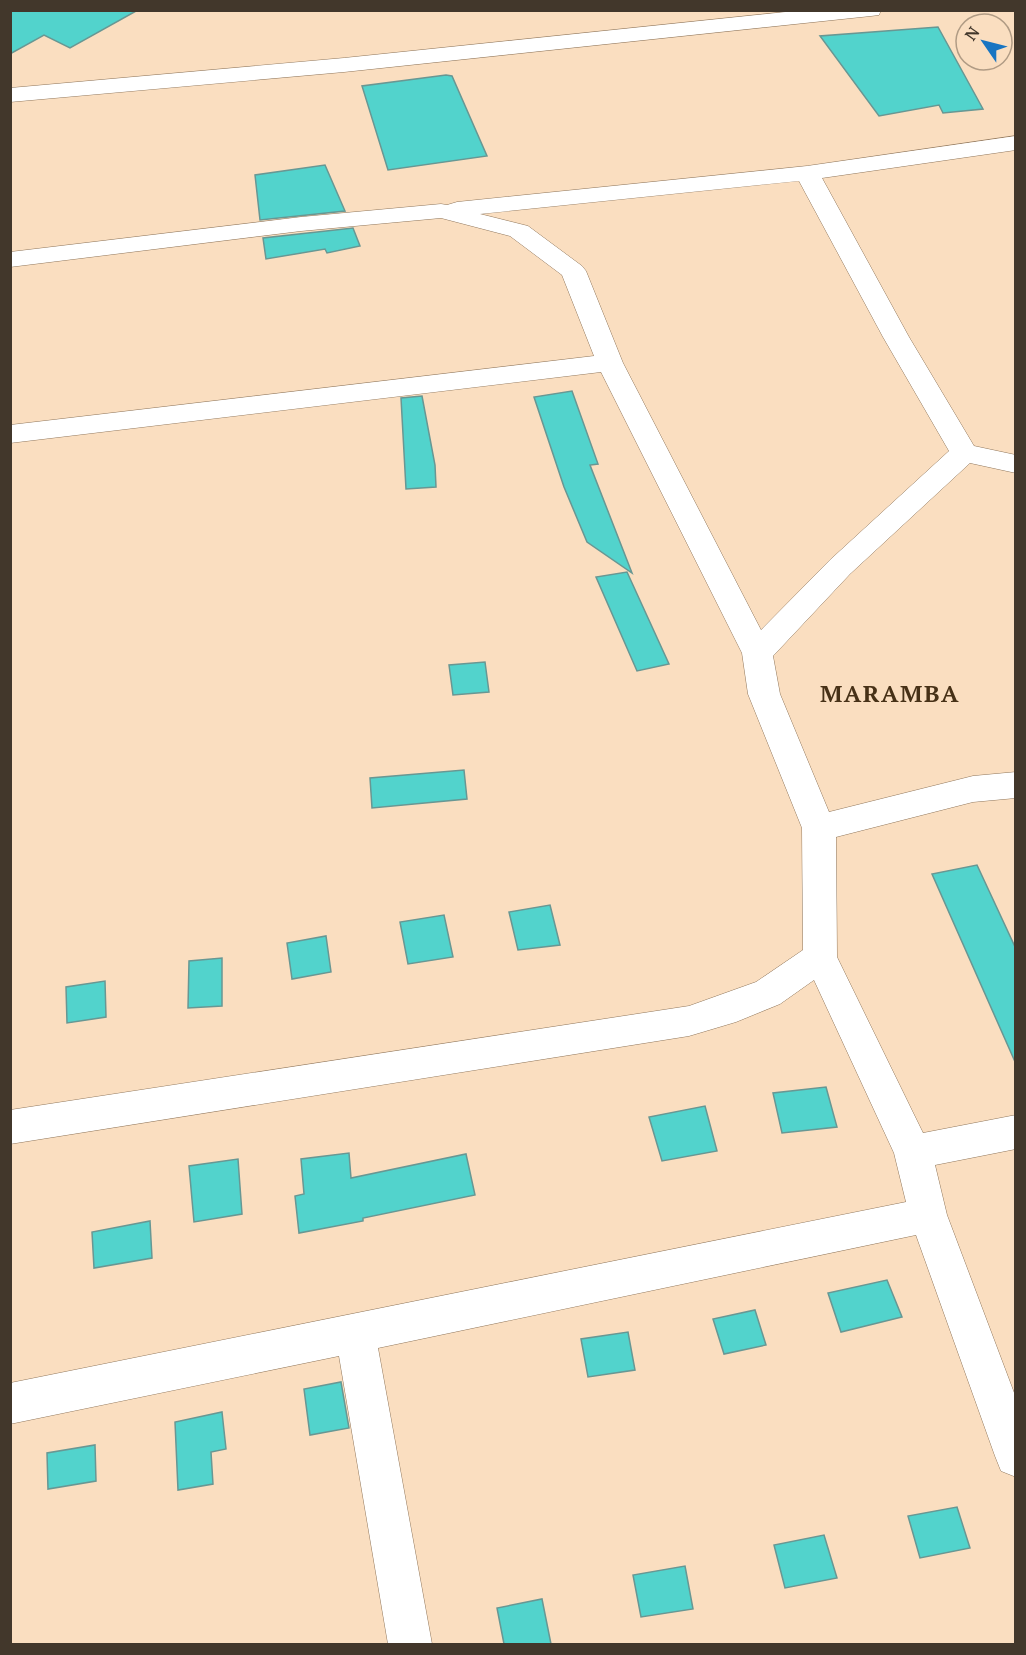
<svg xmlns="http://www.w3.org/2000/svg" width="1026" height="1655" font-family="'PT Serif',serif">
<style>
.building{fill:#52d3cc;stroke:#689793;stroke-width:1.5}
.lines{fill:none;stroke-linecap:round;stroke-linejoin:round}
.minor-casing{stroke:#90775c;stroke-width:1}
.minor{fill:#fff;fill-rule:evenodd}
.labels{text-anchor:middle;stroke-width:5;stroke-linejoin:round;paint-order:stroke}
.district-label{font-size:24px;font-weight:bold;letter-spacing:1.5px;fill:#473117;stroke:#fadec0}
</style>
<rect width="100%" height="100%" fill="#fadec0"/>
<g class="building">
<path d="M 10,10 L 138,10 L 70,48 L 44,35 L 10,54 Z"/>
<path d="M 938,27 L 983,109 L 943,113 L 939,105 L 879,116 L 820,36 Z"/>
<path d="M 446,75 L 452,76 L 487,156 L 388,170 L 362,86 Z"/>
<path d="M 325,165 L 345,211 L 260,220 L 255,175 Z"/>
<path d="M 353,228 L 360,246 L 327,253 L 325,249 L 266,259 L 263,238 Z"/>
<path d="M 572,391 L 598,464 L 590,465 L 632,573 L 587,542 L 564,487 L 534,397 Z"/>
<path d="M 422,396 L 435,465 L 436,487 L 406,489 L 401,398 Z"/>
<path d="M 627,572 L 669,664 L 637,671 L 596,577 Z"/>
<path d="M 485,662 L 489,692 L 453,695 L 449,665 Z"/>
<path d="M 464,770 L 467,799 L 372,808 L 370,778 Z"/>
<path d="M 977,865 L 1016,949 L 1016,1064 L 932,874 Z"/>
<path d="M 550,905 L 560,945 L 518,950 L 509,912 Z"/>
<path d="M 444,915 L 453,957 L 408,964 L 400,922 Z"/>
<path d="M 326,936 L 331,972 L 292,979 L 287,943 Z"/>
<path d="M 222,958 L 222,1006 L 188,1008 L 189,961 Z"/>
<path d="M 105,981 L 106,1017 L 67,1023 L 66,987 Z"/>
<path d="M 826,1087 L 837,1127 L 782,1133 L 773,1093 Z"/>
<path d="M 705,1106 L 717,1151 L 662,1161 L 649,1117 Z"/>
<path d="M 349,1153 L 351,1178 L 466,1154 L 475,1195 L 363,1218 L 363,1221 L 299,1233 L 295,1196 L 304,1194 L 301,1159 Z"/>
<path d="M 238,1159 L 242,1214 L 194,1222 L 189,1166 Z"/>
<path d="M 150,1221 L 152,1258 L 94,1268 L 92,1232 Z"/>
<path d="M 887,1280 L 902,1317 L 841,1332 L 828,1293 Z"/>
<path d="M 755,1310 L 766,1345 L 724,1354 L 713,1319 Z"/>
<path d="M 628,1332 L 635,1370 L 588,1377 L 581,1339 Z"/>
<path d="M 341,1382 L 349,1428 L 310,1435 L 304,1389 Z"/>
<path d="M 222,1412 L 226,1449 L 211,1452 L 213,1484 L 178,1490 L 175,1422 Z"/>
<path d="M 95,1445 L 96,1481 L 48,1489 L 47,1453 Z"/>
<path d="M 957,1507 L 970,1548 L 920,1558 L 908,1516 Z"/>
<path d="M 824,1535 L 837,1578 L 785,1588 L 774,1545 Z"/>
<path d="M 685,1566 L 693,1609 L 641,1617 L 633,1575 Z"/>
<path d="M 542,1599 L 551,1644 L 504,1644 L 497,1608 Z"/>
</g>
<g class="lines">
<defs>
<g id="minor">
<path d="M 804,10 L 881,10 L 879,15 L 871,16 L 344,72 L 10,102 L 10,88 L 344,58 Z"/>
<path d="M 1016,136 L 1016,150 L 822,178 L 909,337 L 974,446 L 1016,455 L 1016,473 L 970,463 L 850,574 L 773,656 L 780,694 L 829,812 L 973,776 L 1016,772 L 1016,798 L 973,802 L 836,837 L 837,957 L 923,1133 L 1016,1115 L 1016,1149 L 935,1165 L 947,1215 L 1016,1398 L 1016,1477 L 1001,1471 L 995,1456 L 916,1235 L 378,1348 L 432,1644 L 388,1644 L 339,1356 L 10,1424 L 10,1383 L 906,1202 L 894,1153 L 814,980 L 780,1004 L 736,1022 L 689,1036 L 10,1144 L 10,1110 L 689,1006 L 756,982 L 803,950 L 802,828 L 748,694 L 742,653 L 601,372 L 10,443 L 10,425 L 594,356 L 562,275 L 510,236 L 441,218 L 301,231 L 10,267 L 10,252 L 301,217 L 441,204 L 447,205 L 457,202 L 807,166 ZM 799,181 L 883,337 L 949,451 L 830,560 L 761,630 L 623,363 L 586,271 L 582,266 L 528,226 L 480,214 Z"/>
</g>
</defs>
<use href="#minor" class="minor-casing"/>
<use href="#minor" class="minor"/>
</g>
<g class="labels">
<g class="district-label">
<text x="890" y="702">MARAMBA</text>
</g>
</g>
<rect width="1026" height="1655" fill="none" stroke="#42372b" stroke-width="24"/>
<g transform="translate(984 42) rotate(305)"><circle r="28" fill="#fadec0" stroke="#b09b84" stroke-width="1.5"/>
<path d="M0-4.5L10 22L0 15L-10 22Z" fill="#1875c2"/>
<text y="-9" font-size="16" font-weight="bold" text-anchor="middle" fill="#42372b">N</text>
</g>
</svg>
